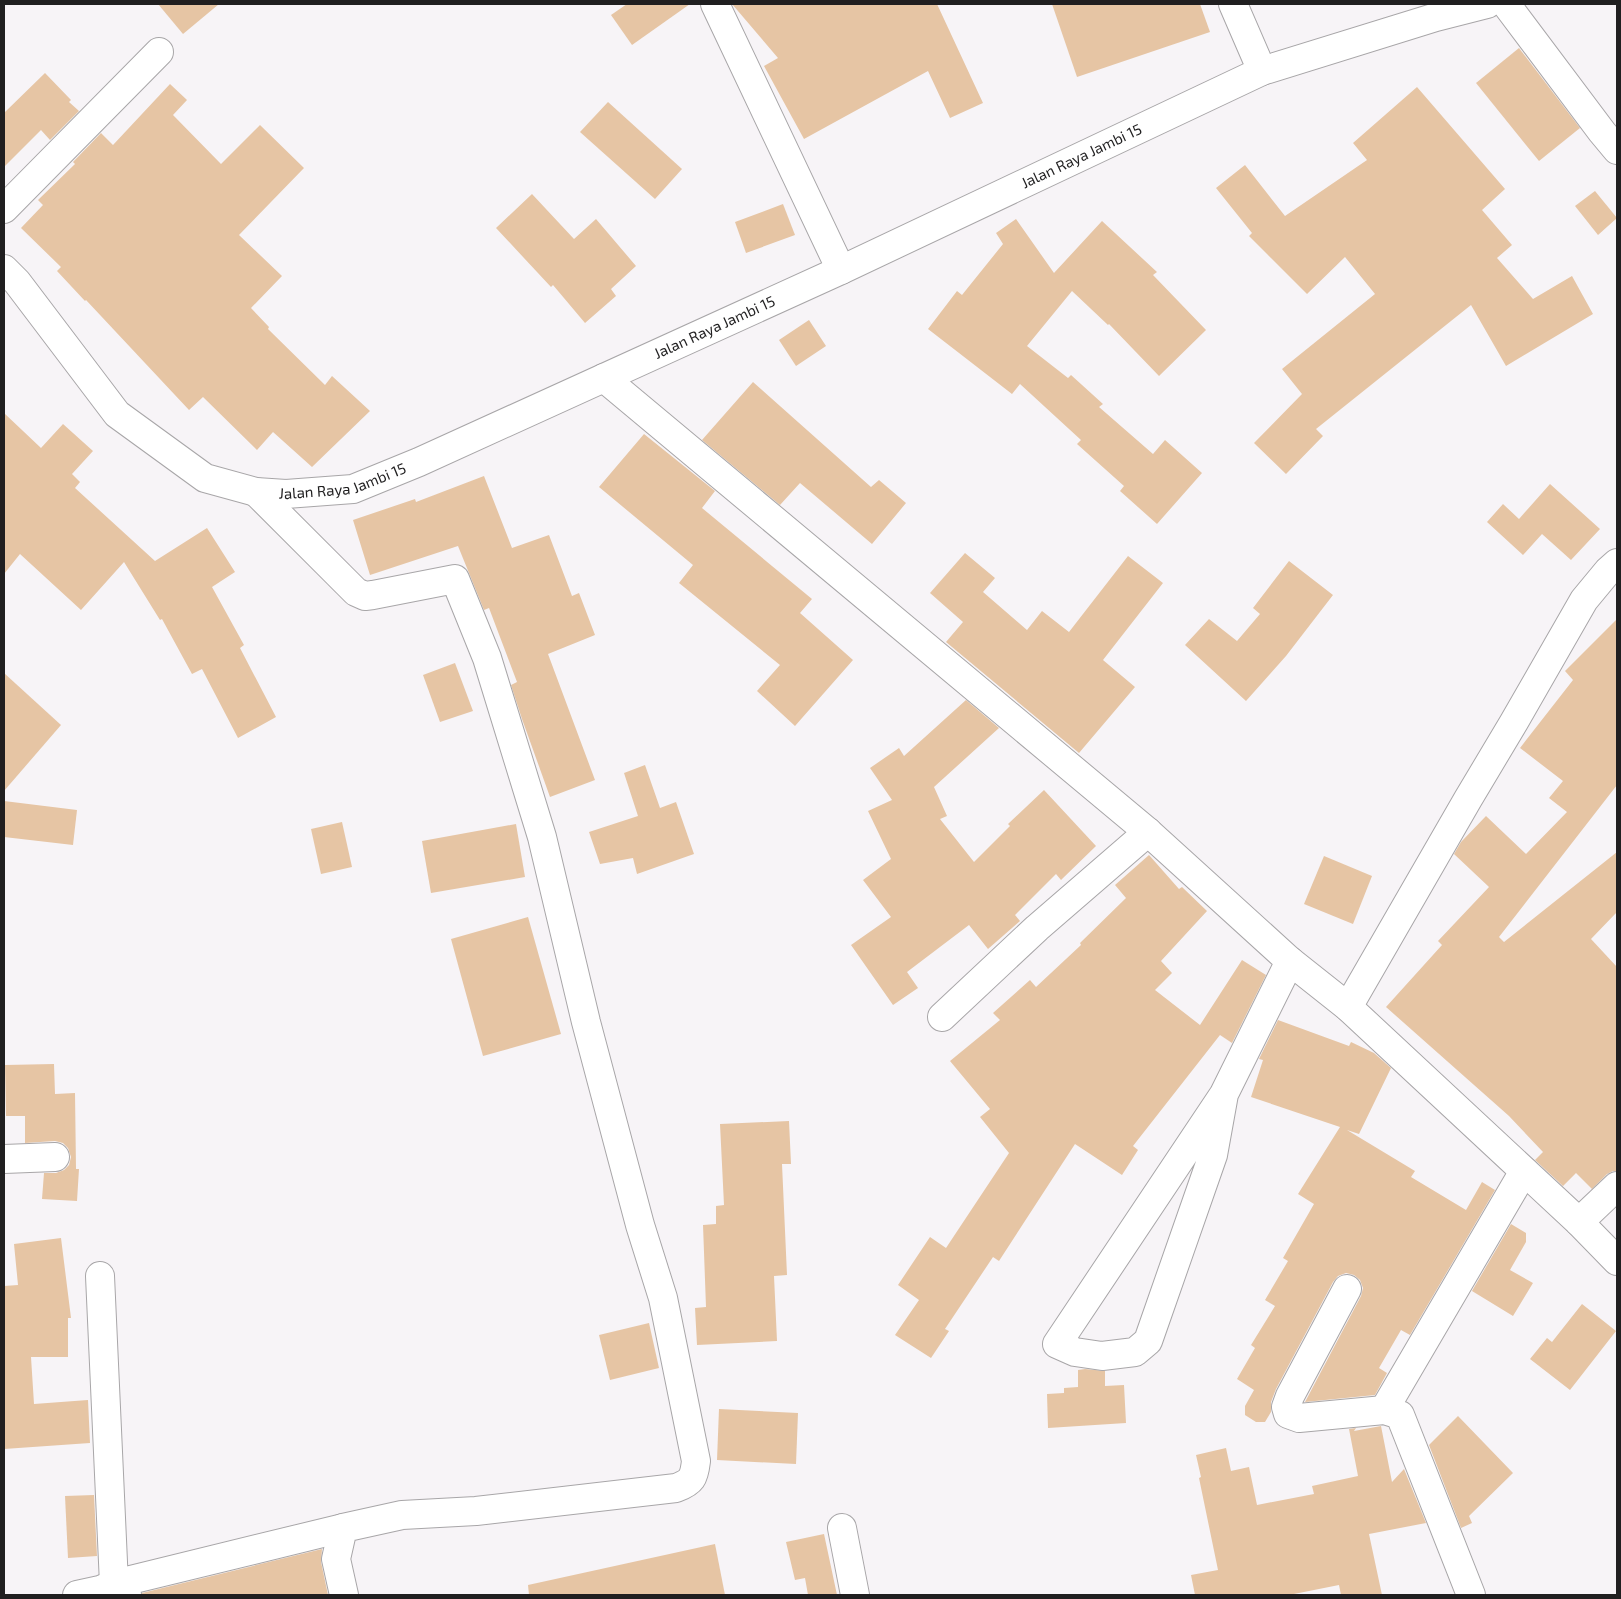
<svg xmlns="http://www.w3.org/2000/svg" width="1621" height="1599" font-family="'Exo 2',sans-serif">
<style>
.building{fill:#e6c5a4}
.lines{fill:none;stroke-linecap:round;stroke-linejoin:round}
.minor-casing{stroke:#a8a6a8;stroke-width:30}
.trunk-casing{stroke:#a8a6a8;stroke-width:30}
.minor{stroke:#fff;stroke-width:28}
.trunk{stroke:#fff;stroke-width:28}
.labels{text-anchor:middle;stroke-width:4;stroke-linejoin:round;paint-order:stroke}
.street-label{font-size:15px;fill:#201f20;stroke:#f7f4f7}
</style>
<rect width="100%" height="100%" fill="#f7f4f7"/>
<g class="building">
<path d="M 158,4 L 219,4 L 183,34 Z"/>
<path d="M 627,4 L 690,4 L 632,45 L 611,15 Z"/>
<path d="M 732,4 L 937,4 L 983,103 L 950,118 L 928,71 L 804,139 L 764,66 L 778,58 Z"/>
<path d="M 1052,4 L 1200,4 L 1210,32 L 1077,77 Z"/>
<path d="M 1519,48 L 1580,128 L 1539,161 L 1476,83 Z"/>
<path d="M 45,73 L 71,100 L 69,102 L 79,111 L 50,140 L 41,130 L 4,167 L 4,113 Z"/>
<path d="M 170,84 L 187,100 L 173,115 L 221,164 L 260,125 L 304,168 L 239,235 L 282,276 L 251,308 L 269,327 L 268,329 L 325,385 L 332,376 L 370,411 L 312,467 L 273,432 L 257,450 L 203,397 L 189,410 L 86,300 L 85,301 L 57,271 L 61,267 L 21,228 L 43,205 L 38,200 L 75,164 L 73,162 L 101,133 L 113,145 Z"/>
<path d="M 1417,87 L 1505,189 L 1482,210 L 1512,245 L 1497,258 L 1533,299 L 1572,276 L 1593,314 L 1506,366 L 1471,305 L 1316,429 L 1323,436 L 1286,474 L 1254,443 L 1302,394 L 1282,369 L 1375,294 L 1345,257 L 1307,294 L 1249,236 L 1252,233 L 1216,188 L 1245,165 L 1285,216 L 1367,160 L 1353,143 Z"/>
<path d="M 608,102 L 682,169 L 655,199 L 580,132 Z"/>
<path d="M 1595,191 L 1617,218 L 1598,235 L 1575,206 Z"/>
<path d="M 532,194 L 574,239 L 596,219 L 636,266 L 611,289 L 616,296 L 585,323 L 553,285 L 551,287 L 496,228 Z"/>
<path d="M 783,204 L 795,235 L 746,253 L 735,222 Z"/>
<path d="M 1016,219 L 1054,273 L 1102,221 L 1157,272 L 1153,275 L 1206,330 L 1159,376 L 1109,324 L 1108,325 L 1072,291 L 1027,346 L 1068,378 L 1071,375 L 1103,404 L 1099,407 L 1153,454 L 1165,440 L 1202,473 L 1157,524 L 1120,491 L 1124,486 L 1077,444 L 1081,440 L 1020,384 L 1012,394 L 928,329 L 957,291 L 962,295 L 1003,244 L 996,233 Z"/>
<path d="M 809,320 L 826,346 L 796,366 L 779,340 Z"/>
<path d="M 753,382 L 871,487 L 879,480 L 906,503 L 872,544 L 800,483 L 780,505 L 702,440 Z"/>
<path d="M 4,413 L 41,448 L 63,424 L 93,451 L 72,474 L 80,482 L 75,488 L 155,561 L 207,528 L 235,572 L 212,587 L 244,645 L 240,648 L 276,717 L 238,738 L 202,669 L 192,674 L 162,619 L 160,620 L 124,562 L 81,610 L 20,554 L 4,574 Z"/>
<path d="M 644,434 L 715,491 L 702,508 L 812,599 L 800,613 L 853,660 L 795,726 L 757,691 L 780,665 L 679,583 L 693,565 L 599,487 Z"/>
<path d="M 484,476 L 512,548 L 549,535 L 572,596 L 579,593 L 595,635 L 548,654 L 595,780 L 550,797 L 522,719 L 511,685 L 517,682 L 489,608 L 484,610 L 458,546 L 370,575 L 353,520 L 415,499 L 416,502 Z"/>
<path d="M 1550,484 L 1600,529 L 1571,560 L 1542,534 L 1523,555 L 1487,522 L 1503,504 L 1519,519 Z"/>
<path d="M 965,553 L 995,578 L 983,592 L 1027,630 L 1042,611 L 1069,632 L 1128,556 L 1163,583 L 1103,660 L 1135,687 L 1079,753 L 946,642 L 963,622 L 930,593 Z"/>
<path d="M 1289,561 L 1333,595 L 1286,656 L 1246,701 L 1185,645 L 1209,619 L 1237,641 L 1260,614 L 1253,608 Z"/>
<path d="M 1617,619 L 1617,785 L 1499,937 L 1504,942 L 1617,852 L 1617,912 L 1591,939 L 1617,967 L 1617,1171 L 1613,1171 L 1607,1174 L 1592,1189 L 1576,1173 L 1563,1186 L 1535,1160 L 1543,1152 L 1509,1116 L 1386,1007 L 1442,945 L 1438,941 L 1489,887 L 1454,854 L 1461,842 L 1486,816 L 1526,854 L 1567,812 L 1549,798 L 1563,781 L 1520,748 L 1573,680 L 1565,671 Z"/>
<path d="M 455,663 L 473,711 L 440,722 L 423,675 Z"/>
<path d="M 4,673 L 61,725 L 4,791 Z"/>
<path d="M 966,700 L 999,728 L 934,787 L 947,816 L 940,819 L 974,862 L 1010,826 L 1008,824 L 1044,790 L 1096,846 L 1061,880 L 1056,874 L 1015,915 L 1020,921 L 988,949 L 969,925 L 907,972 L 918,988 L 893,1005 L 851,945 L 891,917 L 863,880 L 891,859 L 868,811 L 892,800 L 870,768 L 899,748 L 904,756 Z"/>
<path d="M 645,765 L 660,808 L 676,802 L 694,854 L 637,874 L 633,858 L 600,864 L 589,832 L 638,816 L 624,773 Z"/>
<path d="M 4,801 L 77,810 L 73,845 L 4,837 Z"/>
<path d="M 342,822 L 352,867 L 321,874 L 311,829 Z"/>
<path d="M 516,824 L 525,877 L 431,893 L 422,841 Z"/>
<path d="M 1149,855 L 1179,889 L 1182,887 L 1207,911 L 1161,961 L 1172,973 L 1155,990 L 1200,1025 L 1242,960 L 1266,975 L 1232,1043 L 1220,1035 L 1133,1146 L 1138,1150 L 1122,1175 L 1075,1144 L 999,1261 L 993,1257 L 945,1329 L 949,1331 L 931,1358 L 895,1335 L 919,1300 L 898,1285 L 930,1237 L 946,1248 L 1009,1153 L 980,1117 L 990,1109 L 950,1061 L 1000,1020 L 993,1013 L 1030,980 L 1036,987 L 1081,945 L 1080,943 L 1126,898 L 1115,885 Z"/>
<path d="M 1324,856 L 1372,876 L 1353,924 L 1304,904 Z"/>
<path d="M 528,917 L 561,1034 L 483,1056 L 451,939 Z"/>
<path d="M 1278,1020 L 1349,1046 L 1351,1042 L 1374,1053 L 1391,1068 L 1359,1134 L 1347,1130 L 1415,1171 L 1411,1177 L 1466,1210 L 1482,1182 L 1495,1190 L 1410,1335 L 1401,1330 L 1379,1368 L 1387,1373 L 1375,1395 L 1305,1402 L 1361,1296 L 1363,1288 L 1360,1280 L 1354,1275 L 1346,1273 L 1338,1276 L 1333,1282 L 1276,1389 L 1271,1402 L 1271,1412 L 1265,1422 L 1256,1422 L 1245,1415 L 1245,1406 L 1254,1390 L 1237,1379 L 1255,1348 L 1251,1345 L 1275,1306 L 1265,1300 L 1288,1261 L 1283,1258 L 1314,1204 L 1298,1194 L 1340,1127 L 1251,1097 L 1263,1060 L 1259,1059 Z"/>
<path d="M 54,1064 L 55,1094 L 75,1093 L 76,1169 L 79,1169 L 77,1201 L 42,1199 L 44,1173 L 56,1173 L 64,1170 L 69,1165 L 71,1157 L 68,1148 L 63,1143 L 55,1141 L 25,1143 L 25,1116 L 6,1116 L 5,1065 Z"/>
<path d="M 789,1121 L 791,1164 L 782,1164 L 787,1275 L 774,1276 L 777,1341 L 697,1345 L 695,1308 L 706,1307 L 703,1225 L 716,1224 L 716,1206 L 724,1205 L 720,1124 Z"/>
<path d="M 1511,1224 L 1526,1233 L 1526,1242 L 1510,1270 L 1533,1283 L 1513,1316 L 1472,1291 Z"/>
<path d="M 61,1238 L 71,1318 L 68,1318 L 68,1357 L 31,1357 L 34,1404 L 88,1400 L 90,1443 L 4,1449 L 4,1286 L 18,1285 L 14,1244 Z"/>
<path d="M 1582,1304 L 1616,1331 L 1570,1390 L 1530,1359 L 1547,1338 L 1552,1342 Z"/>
<path d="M 649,1323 L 659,1368 L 610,1380 L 599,1335 Z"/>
<path d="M 1085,1369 L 1105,1371 L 1105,1386 L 1124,1385 L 1126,1423 L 1048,1428 L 1047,1394 L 1064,1393 L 1064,1388 L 1078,1387 L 1078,1370 Z"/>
<path d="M 719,1409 L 798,1413 L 796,1464 L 717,1460 Z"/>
<path d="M 1458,1416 L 1513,1473 L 1469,1516 L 1472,1523 L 1461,1528 L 1429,1445 Z"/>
<path d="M 1381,1426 L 1392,1482 L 1404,1469 L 1426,1523 L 1369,1534 L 1382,1595 L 1341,1595 L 1339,1585 L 1289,1595 L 1195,1595 L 1191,1575 L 1218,1570 L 1199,1478 L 1201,1477 L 1196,1455 L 1226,1448 L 1231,1471 L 1249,1467 L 1257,1505 L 1314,1494 L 1312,1486 L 1358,1476 L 1349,1429 L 1356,1428 L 1354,1431 Z"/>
<path d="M 94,1495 L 97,1556 L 68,1558 L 65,1496 Z"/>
<path d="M 824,1534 L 837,1595 L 808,1595 L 805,1578 L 795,1580 L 786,1542 Z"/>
<path d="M 715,1544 L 725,1595 L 529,1595 L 528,1585 Z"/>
<path d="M 322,1549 L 321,1562 L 328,1595 L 142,1595 L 142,1593 Z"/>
</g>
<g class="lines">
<defs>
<g id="minor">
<path d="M 715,4 L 841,270"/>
<path d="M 1233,4 L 1262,71"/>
<path d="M 1506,4 L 1602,132 L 1617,150"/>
<path d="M 4,209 L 159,52"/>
<path d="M 604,378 L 1148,832 L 1290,961 L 1348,1007 L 1579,1222 L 1617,1261"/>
<path d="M 256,492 L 356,592 L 365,596 L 373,595 L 455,579 L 487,658 L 542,837 L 586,1022 L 640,1225 L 663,1298 L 696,1461 C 694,1478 692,1482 676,1488 L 476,1511 L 402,1515 L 343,1528 L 336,1559 L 344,1595"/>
<path d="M 1348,1007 L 1468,799 L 1514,722 L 1584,600 L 1608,571 L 1617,563"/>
<path d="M 942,1017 L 1037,928 L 1148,832"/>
<path d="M 1224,1094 L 1213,1155 L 1148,1341 L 1135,1352 L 1102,1356 L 1075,1352 L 1057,1344 L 1224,1094 L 1290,961"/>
<path d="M 4,1159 L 55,1157"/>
<path d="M 1579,1222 L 1617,1186"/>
<path d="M 100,1276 L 114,1584 L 343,1528"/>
<path d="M 1347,1289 L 1290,1396 L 1286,1407 L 1288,1414 L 1299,1418 L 1384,1410 L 1400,1415 L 1471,1595"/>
<path d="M 1384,1410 L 1524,1171"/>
<path d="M 842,1528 L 855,1595"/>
<path d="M 77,1595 L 100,1590 L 114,1584 L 126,1591 L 127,1595"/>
</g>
<g id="trunk">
<path id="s1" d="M 4,269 L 17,282 L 117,414 L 205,478 L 256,492 L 286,494 L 353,489 L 419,462 L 841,270 L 1262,71 L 1436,17 L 1487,4"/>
</g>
</defs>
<use href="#minor" class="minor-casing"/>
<use href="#trunk" class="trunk-casing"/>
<use href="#minor" class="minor"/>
<use href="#trunk" class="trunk"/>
</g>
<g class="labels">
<g class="street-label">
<text dy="5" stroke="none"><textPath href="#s1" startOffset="1244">Jalan Raya Jambi 15</textPath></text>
<text dy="5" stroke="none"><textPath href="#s1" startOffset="839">Jalan Raya Jambi 15</textPath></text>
<text dy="5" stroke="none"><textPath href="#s1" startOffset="434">Jalan Raya Jambi 15</textPath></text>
</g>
</g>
<rect width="1621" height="1599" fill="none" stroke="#201f20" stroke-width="10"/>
</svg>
